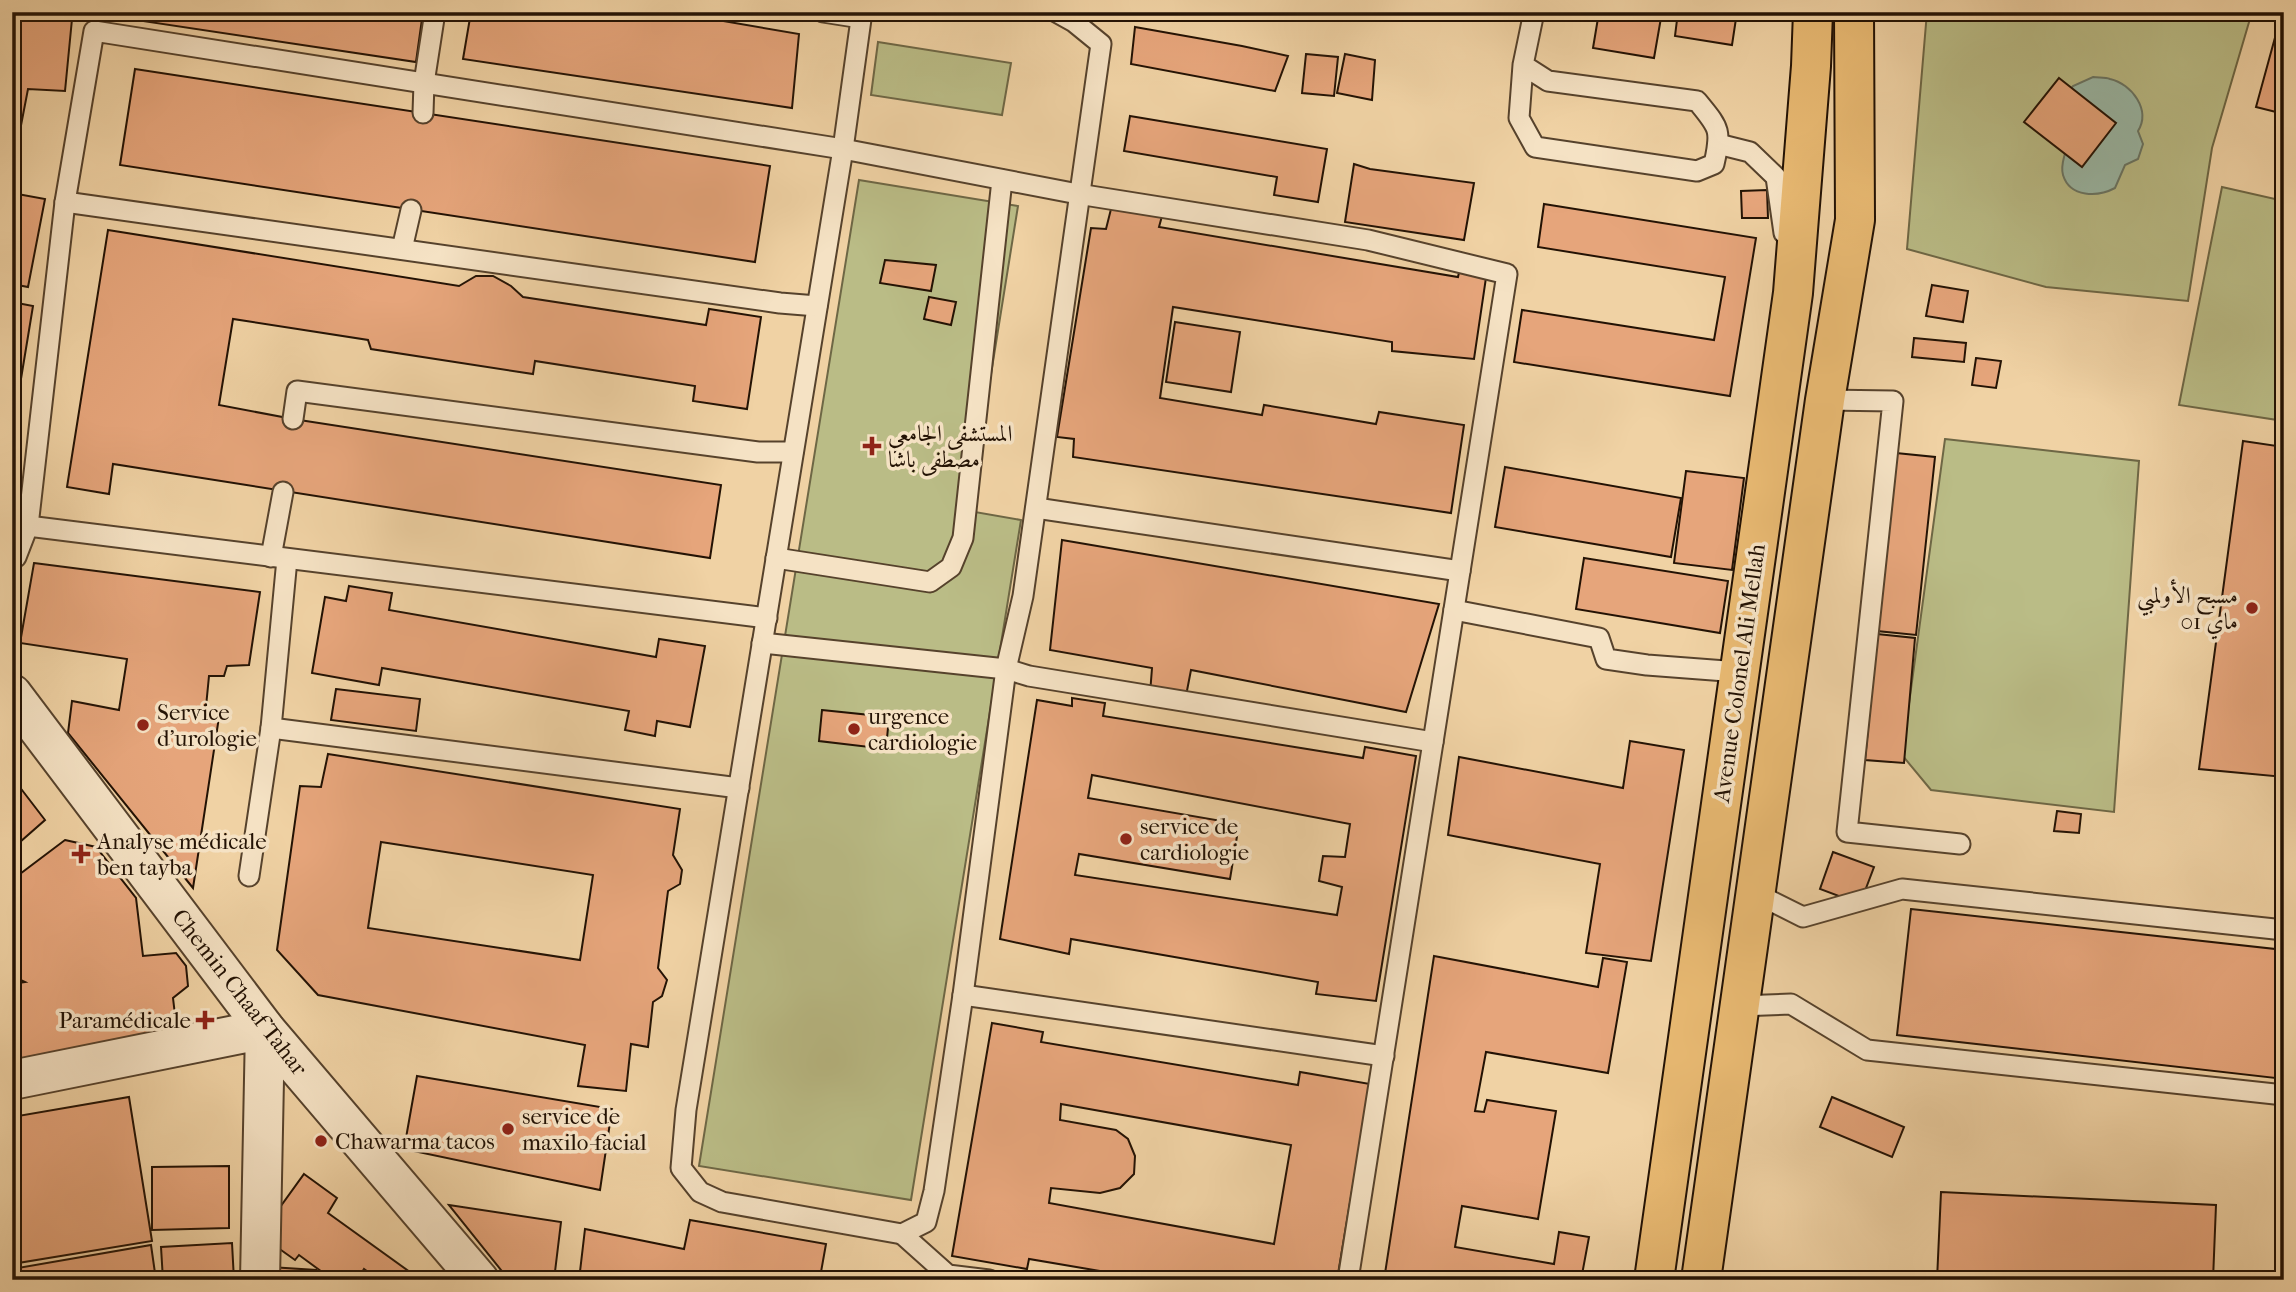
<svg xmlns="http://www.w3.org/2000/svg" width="2296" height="1292" font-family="'IM FELL French Canon',Amiri,serif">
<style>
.green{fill:#babc86;stroke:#6e6745;stroke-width:2}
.water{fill:#9ab8a6;stroke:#6a7665;stroke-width:2}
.building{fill:#e6a57b;stroke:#231204;stroke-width:2;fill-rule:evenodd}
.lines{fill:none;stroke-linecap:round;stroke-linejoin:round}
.lane-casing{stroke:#56422c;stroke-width:23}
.street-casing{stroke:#56422c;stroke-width:42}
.highway-casing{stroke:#231204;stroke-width:42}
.lane{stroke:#f5e2c4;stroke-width:19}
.street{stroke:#f5e2c4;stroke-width:38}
.highway{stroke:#e8b972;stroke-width:38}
.poi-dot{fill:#8f2418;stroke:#f5e2c4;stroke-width:2.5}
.labels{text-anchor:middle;stroke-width:7;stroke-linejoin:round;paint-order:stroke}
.poi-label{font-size:23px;fill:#231204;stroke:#f5e2c4;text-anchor:start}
.street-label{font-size:23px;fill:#231204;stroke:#f5e2c4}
</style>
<rect width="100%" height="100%" fill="#f0d2a4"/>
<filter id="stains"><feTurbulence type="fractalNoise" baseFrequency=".00286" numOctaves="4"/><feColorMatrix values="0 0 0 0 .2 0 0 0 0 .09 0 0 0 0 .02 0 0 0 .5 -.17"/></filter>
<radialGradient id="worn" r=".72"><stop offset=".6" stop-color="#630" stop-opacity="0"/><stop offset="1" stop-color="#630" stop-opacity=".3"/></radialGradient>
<g class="green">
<path d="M 1927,12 L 2252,12 L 2212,148 L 2188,301 L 2046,287 L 1907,249 Z"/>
<path d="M 878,42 L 1011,63 L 1002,115 L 871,95 Z"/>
<path d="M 859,180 L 1018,206 L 969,511 L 1021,520 L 911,1200 L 699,1166 Z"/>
<path d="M 2222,187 L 2284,201 L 2284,421 L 2179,405 Z"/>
<path d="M 1945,439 L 2139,461 L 2114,812 L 1931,790 L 1902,755 Z"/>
</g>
<path class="water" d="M 2093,77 C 2098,78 2105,77 2110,79 C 2132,84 2151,110 2138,131 L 2143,144 L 2138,159 L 2125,165 L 2115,188 C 2098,197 2070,198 2063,175 C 2060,165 2065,157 2066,148 C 2068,130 2068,110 2068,92 L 2073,86 Z"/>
<g class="building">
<path d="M 12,12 L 30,12 L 72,19 L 65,91 L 28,89 L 12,172 Z"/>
<path d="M 116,12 L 423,12 L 416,62 L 116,17 Z"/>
<path d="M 471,12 L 671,12 L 799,34 L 792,108 L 463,59 Z"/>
<path d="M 1599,12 L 1662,12 L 1654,58 L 1593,48 Z"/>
<path d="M 1678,12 L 1737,12 L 1732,45 L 1675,36 Z"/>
<path d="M 2282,12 L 2284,12 L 2284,114 L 2256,107 Z"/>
<path d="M 1135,27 L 1242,46 L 1288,56 L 1275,91 L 1131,64 Z"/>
<path d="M 1306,54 L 1338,57 L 1334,96 L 1302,93 Z"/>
<path d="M 1345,54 L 1375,60 L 1372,100 L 1337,93 Z"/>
<path d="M 135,69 L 770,166 L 755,262 L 120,165 Z"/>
<path d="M 2059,78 L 2116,123 L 2082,167 L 2024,122 Z"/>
<path d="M 1130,116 L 1327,149 L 1318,202 L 1274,195 L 1277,177 L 1124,151 Z"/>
<path d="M 1354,164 L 1370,169 L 1474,183 L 1464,240 L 1345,222 Z"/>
<path d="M 1767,190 L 1768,218 L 1742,218 L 1741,191 Z"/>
<path d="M 12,193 L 45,199 L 28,287 L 12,284 Z"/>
<path d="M 1544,204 L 1756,238 L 1730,396 L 1514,362 L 1522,310 L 1714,340 L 1725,277 L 1538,247 Z"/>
<path d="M 1111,209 L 1162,216 L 1159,227 L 1458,277 L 1460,268 L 1487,271 L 1474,359 L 1392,351 L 1392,342 L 1173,307 L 1160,398 L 1262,415 L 1264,405 L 1376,424 L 1379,412 L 1464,425 L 1451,513 L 1073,457 L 1074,439 L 1057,437 L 1091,228 L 1106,229 Z"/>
<path d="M 108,230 L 459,286 L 476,276 L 493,276 L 511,286 L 523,297 L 706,325 L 709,309 L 761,317 L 747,409 L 693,401 L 695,386 L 535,361 L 533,374 L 371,349 L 368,340 L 233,319 L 219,405 L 293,419 L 721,485 L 710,558 L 113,464 L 109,494 L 67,487 Z"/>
<path d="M 885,260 L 936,265 L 931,291 L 880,283 Z"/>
<path d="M 1932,285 L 1968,291 L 1963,322 L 1926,316 Z"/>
<path d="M 929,297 L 956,302 L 951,325 L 924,319 Z"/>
<path d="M 12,302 L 33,306 L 18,397 L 12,396 Z"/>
<path d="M 1175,322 L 1240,332 L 1231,392 L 1166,382 Z"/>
<path d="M 1914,338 L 1966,343 L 1964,362 L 1912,357 Z"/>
<path d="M 1976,358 L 2001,361 L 1996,388 L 1972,385 Z"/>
<path d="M 2243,441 L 2284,447 L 2284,777 L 2199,769 Z"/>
<path d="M 1896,453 L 1935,457 L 1916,635 L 1877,631 Z"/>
<path d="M 1505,467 L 1681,498 L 1671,557 L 1495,527 Z"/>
<path d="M 1686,471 L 1744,478 L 1732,570 L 1674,563 Z"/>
<path d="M 1062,540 L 1439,604 L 1406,712 L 1191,670 L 1185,701 L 1150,694 L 1152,668 L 1050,650 Z"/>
<path d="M 1584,558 L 1728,581 L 1720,633 L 1576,609 Z"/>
<path d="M 34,563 L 260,592 L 249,665 L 227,666 L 224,676 L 209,676 L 205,717 L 219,717 L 193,888 L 68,733 L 72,701 L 119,710 L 127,659 L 20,643 Z"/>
<path d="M 349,586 L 392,593 L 389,610 L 656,657 L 659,639 L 705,646 L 690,727 L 657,721 L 655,736 L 625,730 L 629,711 L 382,668 L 379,685 L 312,673 L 325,597 L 346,601 Z"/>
<path d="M 1877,634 L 1915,638 L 1904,763 L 1865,760 Z"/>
<path d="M 336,689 L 420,699 L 416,731 L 331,720 Z"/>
<path d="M 1072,698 L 1105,703 L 1103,716 L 1363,758 L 1365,747 L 1416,756 L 1376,1001 L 1316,994 L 1318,982 L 1071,939 L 1069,954 L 1000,939 L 1037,700 L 1072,706 ZM 1092,775 L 1350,824 L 1345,857 L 1323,856 L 1319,881 L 1342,887 L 1337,915 L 1075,875 L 1079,854 L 1230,879 L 1239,824 L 1088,798 Z"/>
<path d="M 822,710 L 889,717 L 886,749 L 819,741 Z"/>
<path d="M 1630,741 L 1684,750 L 1651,961 L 1586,953 L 1600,864 L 1448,835 L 1459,757 L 1623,788 Z"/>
<path d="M 328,754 L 680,809 L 673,855 L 682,870 L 680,884 L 668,891 L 658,968 L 667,980 L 662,996 L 653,1002 L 648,1047 L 631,1044 L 626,1091 L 578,1086 L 585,1045 L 318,995 L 277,950 L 300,786 L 321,787 ZM 381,842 L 593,875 L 580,960 L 368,928 Z"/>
<path d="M 12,777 L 45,820 L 12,849 Z"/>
<path d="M 2057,811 L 2081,814 L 2079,833 L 2054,831 Z"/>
<path d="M 65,840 L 96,847 L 136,898 L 143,956 L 176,953 L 186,966 L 188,986 L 173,998 L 178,1040 L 12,1066 L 12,984 L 25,982 L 12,976 L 12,880 Z"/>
<path d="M 1833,852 L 1874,867 L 1860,904 L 1820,889 Z"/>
<path d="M 1911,909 L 2284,950 L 2284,1079 L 1897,1035 Z"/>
<path d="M 1434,956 L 1598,987 L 1603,958 L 1627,962 L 1608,1073 L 1486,1052 L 1475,1111 L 1484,1112 L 1487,1100 L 1556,1111 L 1538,1219 L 1462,1206 L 1455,1247 L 1554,1264 L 1559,1232 L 1589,1237 L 1581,1280 L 1384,1280 Z"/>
<path d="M 992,1023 L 1043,1032 L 1041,1042 L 1298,1085 L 1300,1072 L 1370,1084 L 1337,1280 L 1153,1280 L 1029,1259 L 1027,1269 L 952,1256 ZM 1061,1104 L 1291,1145 L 1274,1244 L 1049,1203 L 1051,1188 L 1100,1193 L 1120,1188 L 1134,1174 L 1135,1156 L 1128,1139 L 1116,1130 L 1060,1120 Z"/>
<path d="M 417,1076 L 612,1109 L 600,1190 L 404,1149 Z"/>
<path d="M 129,1097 L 152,1241 L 12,1264 L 12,1117 Z"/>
<path d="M 1832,1097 L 1904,1127 L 1892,1157 L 1820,1127 Z"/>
<path d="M 229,1166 L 229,1228 L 152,1230 L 152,1167 Z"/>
<path d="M 304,1174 L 337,1198 L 328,1213 L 421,1280 L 379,1280 L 364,1269 L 357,1280 L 333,1280 L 299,1255 L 295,1260 L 260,1235 Z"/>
<path d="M 1941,1192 L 2216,1205 L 2213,1280 L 1937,1280 Z"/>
<path d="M 449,1205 L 561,1222 L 554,1280 L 509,1280 Z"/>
<path d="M 690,1220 L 826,1244 L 821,1272 L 876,1280 L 579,1280 L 585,1229 L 684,1249 Z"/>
<path d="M 232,1243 L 234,1280 L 163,1280 L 161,1247 Z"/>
<path d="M 151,1245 L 156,1280 L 14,1280 L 12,1269 Z"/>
<path d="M 270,1267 L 316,1270 L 316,1280 L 269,1280 Z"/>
<path d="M 2246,1271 L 2284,1275 L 2284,1280 L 2245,1280 Z"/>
</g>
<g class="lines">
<defs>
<g id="lane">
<path d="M 823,12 L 861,18"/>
<path d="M 862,12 L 843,149 L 686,1110 L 681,1168 L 700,1192 L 722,1202 L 902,1234 L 926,1222 L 934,1191 L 963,995 L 1006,669 L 1023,596 L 1101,44 L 1074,22 L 1056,12"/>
<path d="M 1523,65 L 1548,81 L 1697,101 C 1719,128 1722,129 1714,164 L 1697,171 L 1535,147 L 1519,118 L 1523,65 L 1534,12"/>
<path d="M 423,113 L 424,83 L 435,12"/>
<path d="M 1718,144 L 1750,152 L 1776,177 L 1784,233"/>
<path d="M 65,202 L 780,303 L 817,306"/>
<path d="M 402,249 L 411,210"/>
<path d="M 1825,400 L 1893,401 L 1847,832 L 1960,844"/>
<path d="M 293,419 L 297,391 L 758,452 L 793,452"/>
<path d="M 1036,508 L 1460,571"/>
<path d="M 28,526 L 767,618"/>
<path d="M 16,557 L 28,526 L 65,202 L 94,31 L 843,149 L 1078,194 L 1368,240 L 1507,274 L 1348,1280"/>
<path d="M 271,557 L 283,492"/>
<path d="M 776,558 L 930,582 L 951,567 L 963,538 L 1002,180"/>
<path d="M 287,559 L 271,728 L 739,788"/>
<path d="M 1454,610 L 1599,638 L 1606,659 L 1647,665 L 1739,672"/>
<path d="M 762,643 L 1006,669 L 1029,676 L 1433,742"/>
<path d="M 249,876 L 271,728"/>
<path d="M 1755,893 L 1803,917 L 1902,889 L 2284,930"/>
<path d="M 963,995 L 1384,1056"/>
<path d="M 1739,1006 L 1791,1004 L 1867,1050 L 2284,1095"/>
<path d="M 902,1234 L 948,1275 L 989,1280"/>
</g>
<g id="street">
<path d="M 12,694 L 265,1029 L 479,1280"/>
<path d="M 12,1080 L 265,1029 L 260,1280"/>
</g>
<g id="highway">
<path d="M 1654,1280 L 1793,293 L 1811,66 L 1813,12"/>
<path d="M 1701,1280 L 1825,400 L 1855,220 L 1854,12"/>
</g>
</defs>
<use href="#lane" class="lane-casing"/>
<use href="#street" class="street-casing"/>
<use href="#highway" class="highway-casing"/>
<use href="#lane" class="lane"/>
<use href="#street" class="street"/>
<use href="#highway" class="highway"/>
</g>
<g class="poi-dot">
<path d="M868.5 435.5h7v7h7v7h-7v7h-7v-7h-7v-7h7z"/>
<circle cx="2252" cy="608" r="7"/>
<circle cx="143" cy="725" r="7"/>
<circle cx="854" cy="729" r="7"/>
<circle cx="1126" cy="839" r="7"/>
<path d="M77.5 843.5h7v7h7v7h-7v7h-7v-7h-7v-7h7z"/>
<path d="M201.5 1009.5h7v7h7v7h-7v7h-7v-7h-7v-7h7z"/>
<circle cx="508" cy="1129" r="7"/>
<circle cx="321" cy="1141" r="7"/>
</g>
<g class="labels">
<g class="poi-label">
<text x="888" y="441">المستشفى الجامعي<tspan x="888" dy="26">مصطفى باشا</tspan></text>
<text x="2238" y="603" text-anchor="end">مسبح الأولمبي<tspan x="2238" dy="26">01 ماي</tspan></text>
<text x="157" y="720">Service<tspan x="157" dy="26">d'urologie</tspan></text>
<text x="868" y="724">urgence<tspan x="868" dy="26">cardiologie</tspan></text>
<text x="1140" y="834">service de<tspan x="1140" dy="26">cardiologie</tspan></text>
<text x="97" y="849">Analyse médicale<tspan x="97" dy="26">ben tayba</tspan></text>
<text x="191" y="1028" text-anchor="end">Paramédicale</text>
<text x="522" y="1124">service de<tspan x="522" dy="26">maxilo-facial</tspan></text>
<text x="335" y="1149">Chawarma tacos</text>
</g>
<g class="street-label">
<text transform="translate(1739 673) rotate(-82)" y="8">Avenue Colonel Ali Mellah</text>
<text transform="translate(240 992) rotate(52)" y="8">Chemin Chaaf Tahar</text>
</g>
</g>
<rect width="2296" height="1292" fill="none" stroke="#f0d2a4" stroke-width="42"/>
<rect x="14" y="14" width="2268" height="1264" fill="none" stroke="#231204" stroke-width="3.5"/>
<rect x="21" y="21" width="2254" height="1250" fill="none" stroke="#231204" stroke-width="2"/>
<rect width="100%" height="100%" filter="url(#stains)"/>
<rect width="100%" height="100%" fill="url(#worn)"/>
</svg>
